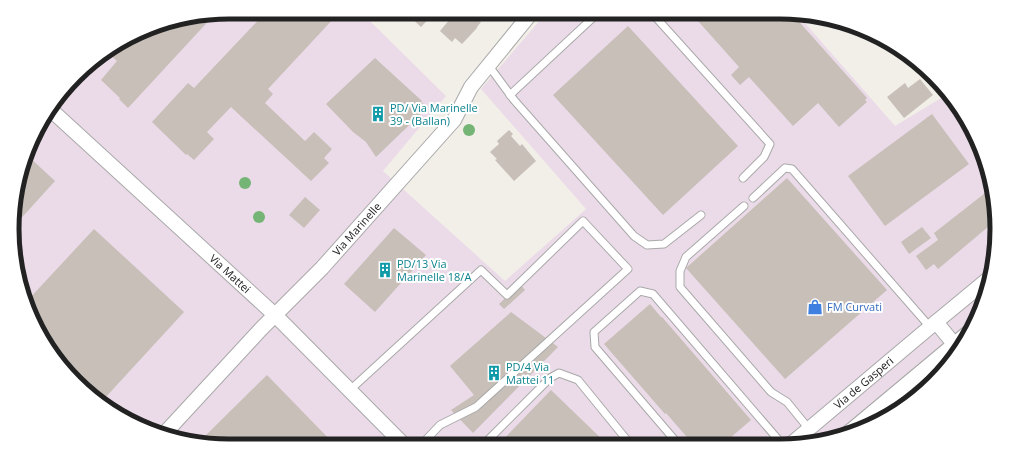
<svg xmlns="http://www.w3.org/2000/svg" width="1009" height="458" font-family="'Open Sans',sans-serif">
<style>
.industrial{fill:#ebdbe8}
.building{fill:#c7bfb8}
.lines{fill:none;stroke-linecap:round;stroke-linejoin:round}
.service-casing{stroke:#a9a9a9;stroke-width:9}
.minor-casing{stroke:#a9a9a9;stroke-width:16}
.service{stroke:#fff;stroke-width:7}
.minor{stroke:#fff;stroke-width:14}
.tree{fill:#74b475}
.labels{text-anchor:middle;stroke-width:4;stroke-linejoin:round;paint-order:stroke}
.culture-label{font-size:11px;fill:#0d838f;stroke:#fff;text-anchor:start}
.street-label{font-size:11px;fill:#222;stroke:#fff}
.shop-label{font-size:11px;fill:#366cbe;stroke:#fff;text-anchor:start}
.rim{fill:none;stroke:#222;stroke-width:5}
</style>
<rect width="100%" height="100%" fill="#f2efe9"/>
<path class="industrial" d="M 229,12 L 360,12 L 376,27 L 446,96 L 383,171 L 505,281 L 586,209 L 481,89 L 547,12 L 780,12 L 798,15 L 895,126 L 946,95 L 980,146 L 997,229 L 981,312 L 952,361 L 912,401 L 863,429 L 809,444 L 229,446 L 146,430 L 86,392 L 41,337 L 14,258 L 16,187 L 41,120 L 86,66 L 159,24 Z"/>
<g class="building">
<path d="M 266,12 L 330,12 L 335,17 L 268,89 L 273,94 L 265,103 L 305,141 L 314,132 L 332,149 L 324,158 L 329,163 L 311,181 L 231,107 L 207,132 L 214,139 L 194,160 L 187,154 L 186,155 L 152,122 L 188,83 L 194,88 Z"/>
<path d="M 405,12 L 435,12 L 421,27 Z"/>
<path d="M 456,12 L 466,12 L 473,18 L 474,17 L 481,22 L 477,27 L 477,28 L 462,44 L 455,38 L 452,42 L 440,31 Z"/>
<path d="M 690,12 L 780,12 L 786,13 L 791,18 L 794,16 L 867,98 L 865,100 L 867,102 L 839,127 L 818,103 L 793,126 L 749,77 L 740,85 L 731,75 L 739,67 Z"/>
<path d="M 214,15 L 128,108 L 119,99 L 120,98 L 101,80 L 117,61 L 108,53 L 159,24 Z"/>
<path d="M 628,26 L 738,146 L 663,215 L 553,95 Z"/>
<path d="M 375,58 L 422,101 L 421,102 L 428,107 L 376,157 L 366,142 L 353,132 L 326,104 Z"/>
<path d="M 920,79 L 933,95 L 904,118 L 887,97 L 905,83 L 908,88 Z"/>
<path d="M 932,114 L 969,164 L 885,226 L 848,176 Z"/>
<path d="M 509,130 L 513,134 L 511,136 L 520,146 L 522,144 L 536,161 L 514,181 L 495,160 L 497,159 L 490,152 L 499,144 L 497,141 Z"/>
<path d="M 28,156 L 55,181 L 15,225 L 16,187 Z"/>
<path d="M 787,178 L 887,290 L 785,379 L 686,268 Z"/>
<path d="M 989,190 L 995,221 L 938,269 L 934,264 L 926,270 L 916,256 L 938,240 L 934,233 Z"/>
<path d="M 305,197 L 320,210 L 304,228 L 289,215 Z"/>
<path d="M 922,227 L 931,238 L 909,254 L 901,242 Z"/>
<path d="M 394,228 L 426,255 L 375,312 L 344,284 Z"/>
<path d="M 94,229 L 184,312 L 104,399 L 52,351 L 41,337 L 28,300 Z"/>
<path d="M 520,284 L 525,290 L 504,309 L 499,304 Z"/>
<path d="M 650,304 L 661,317 L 662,317 L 751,420 L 723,444 L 693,444 L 666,413 L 665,414 L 604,344 Z"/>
<path d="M 511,312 L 558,347 L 473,433 L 451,410 L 474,395 L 450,366 Z"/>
<path d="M 267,375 L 336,446 L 229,446 L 201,440 Z"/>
<path d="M 551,390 L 608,445 L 498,445 Z"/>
</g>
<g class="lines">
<defs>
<g id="service">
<path d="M 651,12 L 770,144 L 764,157 L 743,178"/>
<path d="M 489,66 L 514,100 L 634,236 L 647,245 L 664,244 L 701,215"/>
<path d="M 510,95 L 599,12"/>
<path d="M 753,198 L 785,168 L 792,169 L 930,327"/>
<path d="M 744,206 L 686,257 L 680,271 L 680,287 L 771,392 L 787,402 L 809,429"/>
<path d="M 350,390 L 481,270 L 507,295 L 583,221 L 628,269 L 476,407 L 440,425 L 421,445"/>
<path d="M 483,445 L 550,378 L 559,373 L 578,380 L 631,445"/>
<path d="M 679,445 L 595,347 L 594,332 L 640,291 L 653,294 L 782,444"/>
</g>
<g id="minor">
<path id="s1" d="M 50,109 L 275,315 L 404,445"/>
<path d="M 936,322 L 959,350"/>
<path id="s2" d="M 165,433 L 261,329 L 322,268 L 454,120 L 471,87 L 532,12"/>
<path d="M 848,433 L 969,332"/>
<path id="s3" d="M 791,444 L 930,327 L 987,280"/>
</g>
</defs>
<use href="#service" class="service-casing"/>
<use href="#minor" class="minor-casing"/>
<use href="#service" class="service"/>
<use href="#minor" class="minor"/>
</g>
<g class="tree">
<circle cx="469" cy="130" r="6"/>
<circle cx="245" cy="183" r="6"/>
<circle cx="259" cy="217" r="6"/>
</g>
<defs>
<symbol id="building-bare" viewBox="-9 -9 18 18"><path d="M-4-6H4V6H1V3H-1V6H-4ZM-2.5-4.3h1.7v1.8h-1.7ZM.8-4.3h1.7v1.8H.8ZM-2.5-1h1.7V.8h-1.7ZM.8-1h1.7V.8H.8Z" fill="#0f9aa8" stroke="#fff" stroke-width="2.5" paint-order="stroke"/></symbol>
<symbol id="shop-bare" viewBox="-9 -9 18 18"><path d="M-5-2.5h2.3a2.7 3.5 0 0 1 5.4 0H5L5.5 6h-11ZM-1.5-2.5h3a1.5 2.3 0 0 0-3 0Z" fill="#3f7fe0" stroke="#fff" stroke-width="2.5" paint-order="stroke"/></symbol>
</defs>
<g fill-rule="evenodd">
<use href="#building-bare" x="367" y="103" width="22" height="22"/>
<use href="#building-bare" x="374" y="259" width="22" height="22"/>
<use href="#shop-bare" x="804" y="296" width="22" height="22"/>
<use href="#building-bare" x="483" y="362" width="22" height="22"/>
</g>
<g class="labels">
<g class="culture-label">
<text x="390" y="112">PD/ Via Marinelle<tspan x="390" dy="13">39 - (Ballan)</tspan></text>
<text x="397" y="268">PD/13 Via<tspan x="397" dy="13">Marinelle 18/A</tspan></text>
<text x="506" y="371">PD/4 Via<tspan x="506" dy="13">Mattei 11</tspan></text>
</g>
<g class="street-label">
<text dy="4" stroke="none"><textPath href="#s2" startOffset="280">Via Marinelle</textPath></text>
<text dy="4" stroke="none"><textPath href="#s1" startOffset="244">Via Mattei</textPath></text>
<text dy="4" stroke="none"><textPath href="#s3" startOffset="95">Via de Gasperi</textPath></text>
</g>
<g class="shop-label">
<text x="827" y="311">FM Curvati</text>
</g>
</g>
<path d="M0 0H1009V458H0ZM229 19H780A210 210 0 0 1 990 229V229A210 210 0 0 1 780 439H229A210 210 0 0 1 19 229V229A210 210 0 0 1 229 19Z" fill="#fff" fill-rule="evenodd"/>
<path class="rim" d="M229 19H780A210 210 0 0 1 990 229V229A210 210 0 0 1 780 439H229A210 210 0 0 1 19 229V229A210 210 0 0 1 229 19Z"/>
</svg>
